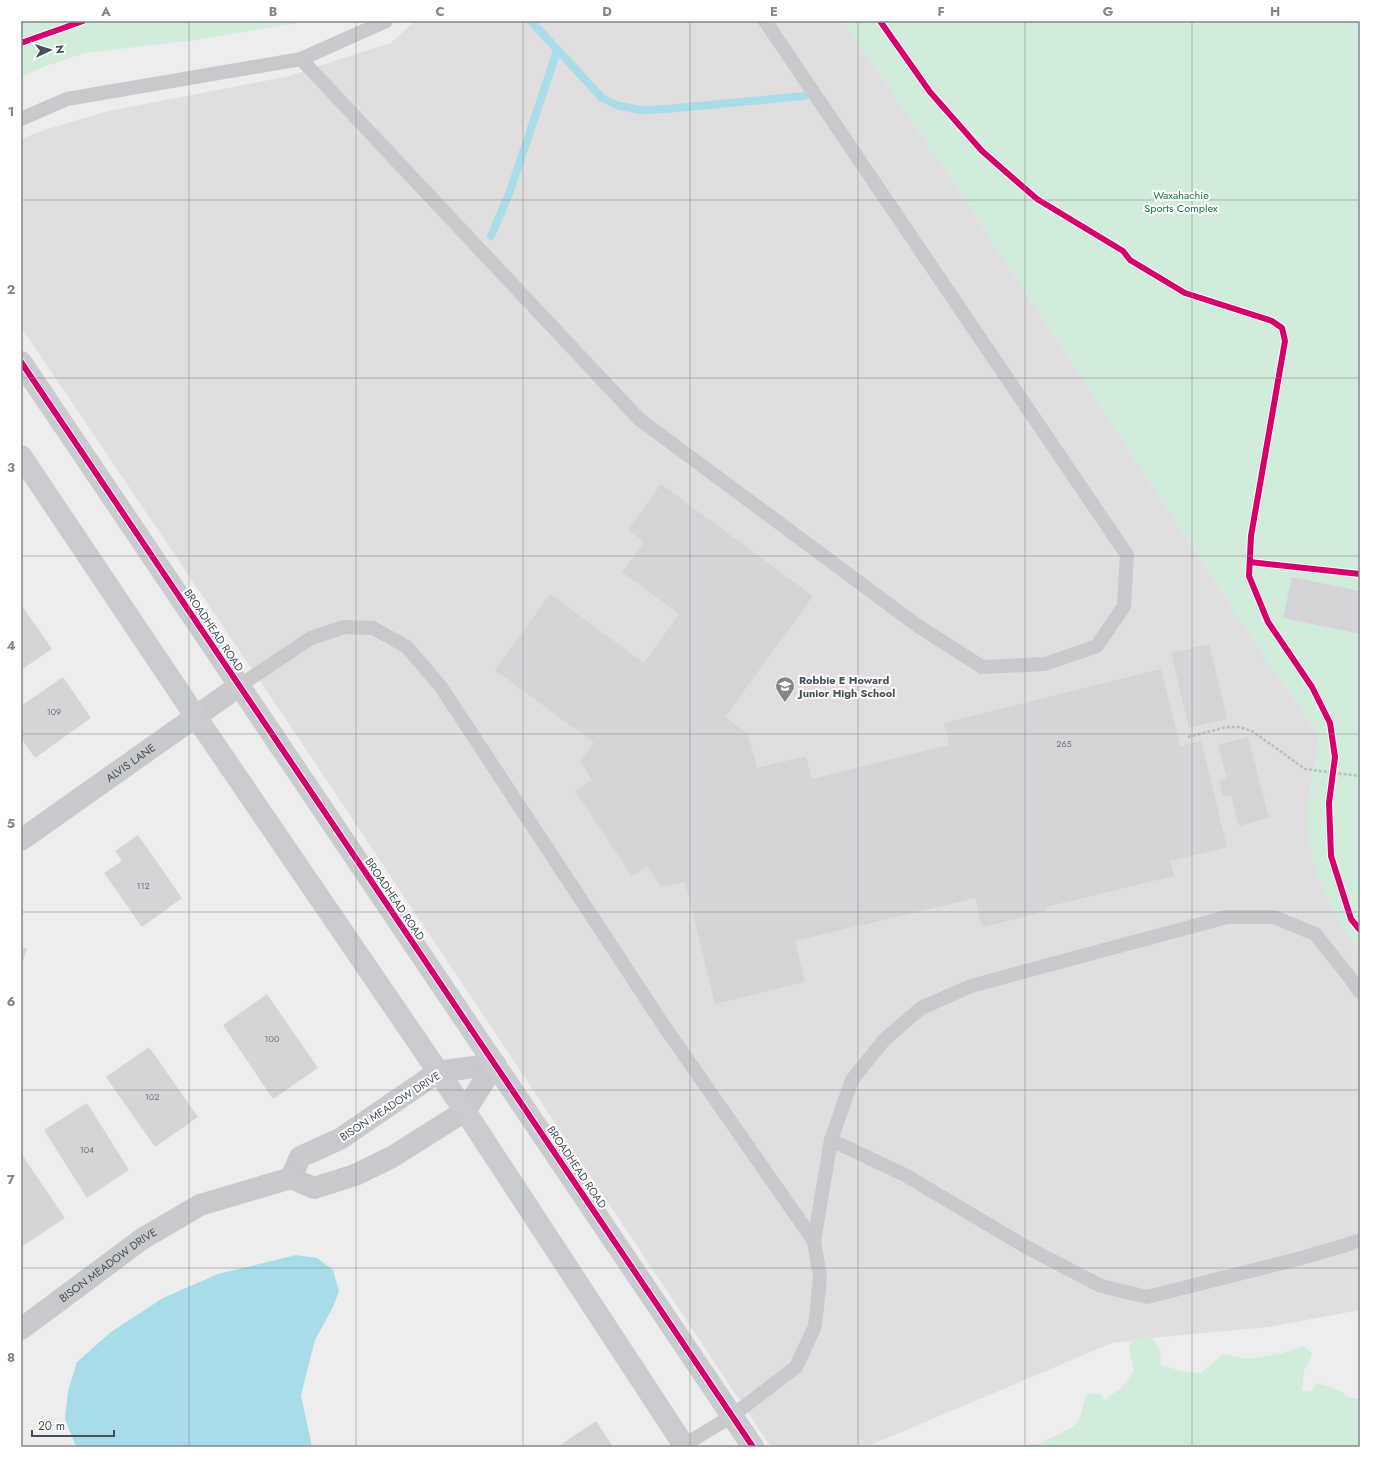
<svg xmlns="http://www.w3.org/2000/svg" width="1381" height="1468" font-family="Jost,sans-serif">
<style>
.education{fill:#e0dedf}
.green{fill:#d2ecdc}
.water{fill:#a8dce9}
.lines{fill:none;stroke-linecap:round;stroke-linejoin:round}
.stream{stroke:#a8dce9;stroke-width:8}
.building{fill:#d5d5d7}
.path{stroke:#b6c1bd;stroke-width:2.5;stroke-dasharray:3 2;stroke-linecap:butt}
.lane{stroke:#c7c9cc;stroke-width:14}
.street{stroke:#c7c9cc;stroke-width:22}
.secondary{stroke:#c9cbce;stroke-width:22}
.cycleway-casing{stroke:#fff;stroke-width:8}
.cycleway{stroke:#d6006c;stroke-width:6}
.grid{fill:none;stroke:#80878d;stroke-width:1;stroke-opacity:0.55}
.labels{text-anchor:middle;stroke-width:4;stroke-linejoin:round;paint-order:stroke}
.number-label{font-size:9px;fill:#6a737a}
.park-label{font-size:11px;fill:#1a7647;stroke:#fff}
.street-label{font-size:11px;fill:#455059;stroke:#fff}
.poi-label{font-size:11px;font-weight:bold;fill:#455059;stroke:#fff;text-anchor:start}
.neatline{fill:none;stroke:#80878d;stroke-width:1.5}
.grid-label{font-size:13px;text-anchor:middle;font-weight:bold;fill:#80878d}
</style>
<rect width="100%" height="100%" fill="#eeeded"/>
<path class="education" d="M 416,21 L 843,21 L 942,165 L 1273,670 L 1319,735 L 1308,808 L 1317,876 L 1334,912 L 1360,950 L 1360,1310 L 1268,1327 L 1161,1337 L 1112,1343 L 866,1447 L 771,1447 L 297,736 L 21,327 L 21,140 L 35,133 L 104,112 L 285,77 L 390,43 Z"/>
<g class="green">
<path d="M 21,21 L 308,21 L 196,40 L 85,53 L 46,66 L 21,77 Z"/>
<path d="M 843,21 L 1360,21 L 1360,950 C 1328,914 1303,856 1308,807 C 1310,783 1315,759 1319,735 L 1273,670 L 942,165 Z"/>
<path d="M 1152,1337 L 1160,1350 L 1161,1365 L 1181,1371 L 1201,1373 L 1223,1354 L 1249,1359 L 1282,1353 L 1304,1346 L 1312,1353 L 1309,1363 L 1304,1369 L 1302,1390 L 1311,1392 L 1317,1383 L 1329,1386 L 1342,1392 L 1347,1397 L 1360,1399 L 1360,1447 L 1021,1447 L 1029,1444 L 1039,1444 L 1074,1426 L 1080,1418 L 1086,1394 L 1100,1394 L 1104,1400 L 1120,1389 L 1134,1372 L 1129,1348 L 1133,1338 Z"/>
</g>
<path class="water" d="M 296,1255 L 317,1258 L 333,1270 L 339,1291 L 333,1307 L 315,1340 L 301,1395 L 312,1447 L 76,1447 L 65,1419 L 68,1391 L 77,1362 L 111,1332 L 163,1298 L 218,1274 Z"/>
<g class="lines">
<g class="stream">
<path d="M 531,21 L 602,98 L 619,106 L 642,110 L 667,109 L 804,96"/>
<path d="M 491,236 L 509,194 L 557,51"/>
</g>
</g>
<g class="building">
<path d="M 661,484 L 813,596 L 725,717 L 748,734 L 757,768 L 806,756 L 812,779 L 949,745 L 944,723 L 1161,669 L 1180,746 L 1201,741 L 1227,847 L 1170,861 L 1174,876 L 1046,907 L 1047,911 L 982,927 L 975,898 L 795,941 L 805,982 L 715,1004 L 685,882 L 661,887 L 648,866 L 632,876 L 575,791 L 592,780 L 580,761 L 594,743 L 495,670 L 550,594 L 644,663 L 679,614 L 622,572 L 644,542 L 628,530 Z"/>
<path d="M 1292,577 L 1360,591 L 1360,634 L 1283,618 Z"/>
<path d="M 22,606 L 52,649 L 21,670 L 21,607 Z"/>
<path d="M 1209,644 L 1227,719 L 1189,728 L 1171,653 Z"/>
<path d="M 63,677 L 91,718 L 35,758 L 21,738 L 21,706 Z"/>
<path d="M 1248,737 L 1269,818 L 1239,826 L 1231,795 L 1223,797 L 1219,781 L 1227,779 L 1218,745 Z"/>
<path d="M 138,835 L 182,898 L 142,927 L 104,873 L 122,861 L 115,851 Z"/>
<path d="M 21,947 L 27,949 L 21,966 Z"/>
<path d="M 267,994 L 318,1068 L 273,1099 L 223,1025 Z"/>
<path d="M 149,1047 L 198,1117 L 155,1147 L 106,1077 Z"/>
<path d="M 87,1103 L 129,1170 L 87,1198 L 44,1130 Z"/>
<path d="M 21,1155 L 22,1155 L 65,1218 L 23,1246 L 21,1244 Z"/>
<path d="M 596,1421 L 613,1447 L 557,1447 Z"/>
</g>
<g class="lines">
<path class="path" d="M 1188,737 L 1227,727 L 1239,727 L 1252,731 L 1305,769 L 1360,776"/>
<g class="lane">
<path d="M 301,59 L 639,419 L 918,626 L 982,667 L 1045,664 L 1097,646 L 1124,606 L 1127,555 L 765,21"/>
<path d="M 21,119 L 67,99 L 301,59 L 386,21"/>
<path d="M 239,686 L 311,638 L 344,627 L 373,628 L 407,647 L 441,687 L 664,1026 L 814,1241 L 820,1277 L 815,1326 L 796,1367 L 732,1416 L 684,1445"/>
<path d="M 831,1140 L 905,1175 L 1028,1248 L 1101,1286 L 1147,1297 L 1298,1259 L 1346,1245 L 1360,1240"/>
<path d="M 814,1241 L 831,1140 L 852,1080 L 884,1040 L 921,1008 L 971,986 L 1227,917 L 1274,917 L 1315,934 L 1348,975 L 1360,992"/>
</g>
<g class="street">
<path id="s1" d="M 21,840 L 239,686"/>
<path d="M 291,1178 L 300,1157 L 340,1139 L 438,1072 L 495,1064"/>
<path id="s2" d="M 21,1329 L 142,1239 L 200,1205 L 291,1178 L 314,1188 L 355,1175 L 392,1157 L 465,1111 L 495,1064"/>
</g>
<g class="secondary">
<path d="M 21,362 L 753,1447"/>
<path d="M 21,456 L 196,717 L 465,1111 L 685,1447"/>
</g>
<defs>
<g id="cycleway">
<path d="M 880,21 L 930,92 L 982,151 L 1037,199 L 1123,251 L 1130,260 L 1185,293 L 1272,321 L 1282,328 L 1285,341 L 1251,536 L 1249,576 L 1268,622 L 1312,687 L 1330,723 L 1335,757 L 1329,803 L 1331,856 L 1351,919 L 1360,930"/>
<path d="M 21,43 L 83,21"/>
<path d="M 21,362 L 753,1447"/>
<path d="M 1250,562 L 1360,574"/>
</g>
</defs>
<use href="#cycleway" class="cycleway-casing"/>
<use href="#cycleway" class="cycleway"/>
</g>
<path class="grid" d="M 189,21 L 189,1447M 356,21 L 356,1447M 523,21 L 523,1447M 690,21 L 690,1447M 858,21 L 858,1447M 1025,21 L 1025,1447M 1192,21 L 1192,1447M 21,200 L 1360,200M 21,378 L 1360,378M 21,556 L 1360,556M 21,734 L 1360,734M 21,912 L 1360,912M 21,1090 L 1360,1090M 21,1268 L 1360,1268"/>
<defs>
<symbol id="school-pin" viewBox="-11 -11 22 30"><path d="M0 17L-7.5 6A9.5 9.5 0 1 1 7.5 6Z" fill="#80878d" stroke="#fff"/><path d="M0-5L7-2L0 1L-7-2ZM-4 1L0 2.5L4 1V4Q0 6-4 4Z" fill="#fff"/></symbol>
</defs>
<g fill-rule="evenodd">
<use href="#school-pin" x="774" y="675" width="22" height="30"/>
</g>
<g class="labels">
<g class="number-label">
<text x="54" y="715">109</text>
<text x="1064" y="747">265</text>
<text x="143" y="889">112</text>
<text x="272" y="1042">100</text>
<text x="152" y="1100">102</text>
<text x="87" y="1153">104</text>
</g>
<g class="park-label">
<text x="1181" y="199">Waxahachie<tspan x="1181" dy="13">Sports Complex</tspan></text>
</g>
<g class="street-label">
<text transform="translate(214 630) rotate(56)" y="4">BROADHEAD ROAD</text>
<text dy="4" stroke="none"><textPath href="#s1" startOffset="134">ALVIS LANE</textPath></text>
<text transform="translate(395 899) rotate(56)" y="4">BROADHEAD ROAD</text>
<text transform="translate(390 1106) rotate(-33)" y="4">BISON MEADOW DRIVE</text>
<text transform="translate(577 1167) rotate(56)" y="4">BROADHEAD ROAD</text>
<text dy="4" stroke="none"><textPath href="#s2" startOffset="108">BISON MEADOW DRIVE</textPath></text>
</g>
<g class="poi-label">
<text x="799" y="684">Robbie E Howard<tspan x="799" dy="13">Junior High School</tspan></text>
</g>
</g>
<rect width="1381" height="1468" fill="none" stroke="#ffffff" stroke-width="44"/>
<g transform="translate(50 50) rotate(86)" stroke="#ffffff" stroke-width="3" paint-order="stroke">
<path d="M0-3L7 15L0 10L-7 15Z" fill="#455059"/>
<text y="-6" font-size="11" font-weight="bold" text-anchor="middle" fill="#455059">N</text>
</g>
<path d="M32 1430v6h82v-6" fill="none" stroke="#455059" stroke-width="2"/>
<text x="38" y="1430" font-size="12" fill="#455059" stroke="#ffffff" stroke-width="3" paint-order="stroke">20 m</text>
<rect x="22" y="22" width="1337" height="1424" class="neatline"/>
<g class="grid-label">
<text x="106" y="16">A</text>
<text x="273" y="16">B</text>
<text x="440" y="16">C</text>
<text x="607" y="16">D</text>
<text x="774" y="16">E</text>
<text x="941" y="16">F</text>
<text x="1108" y="16">G</text>
<text x="1275" y="16">H</text>
<text x="11" y="116">1</text>
<text x="11" y="294">2</text>
<text x="11" y="472">3</text>
<text x="11" y="650">4</text>
<text x="11" y="828">5</text>
<text x="11" y="1006">6</text>
<text x="11" y="1184">7</text>
<text x="11" y="1362">8</text>
</g>
</svg>
